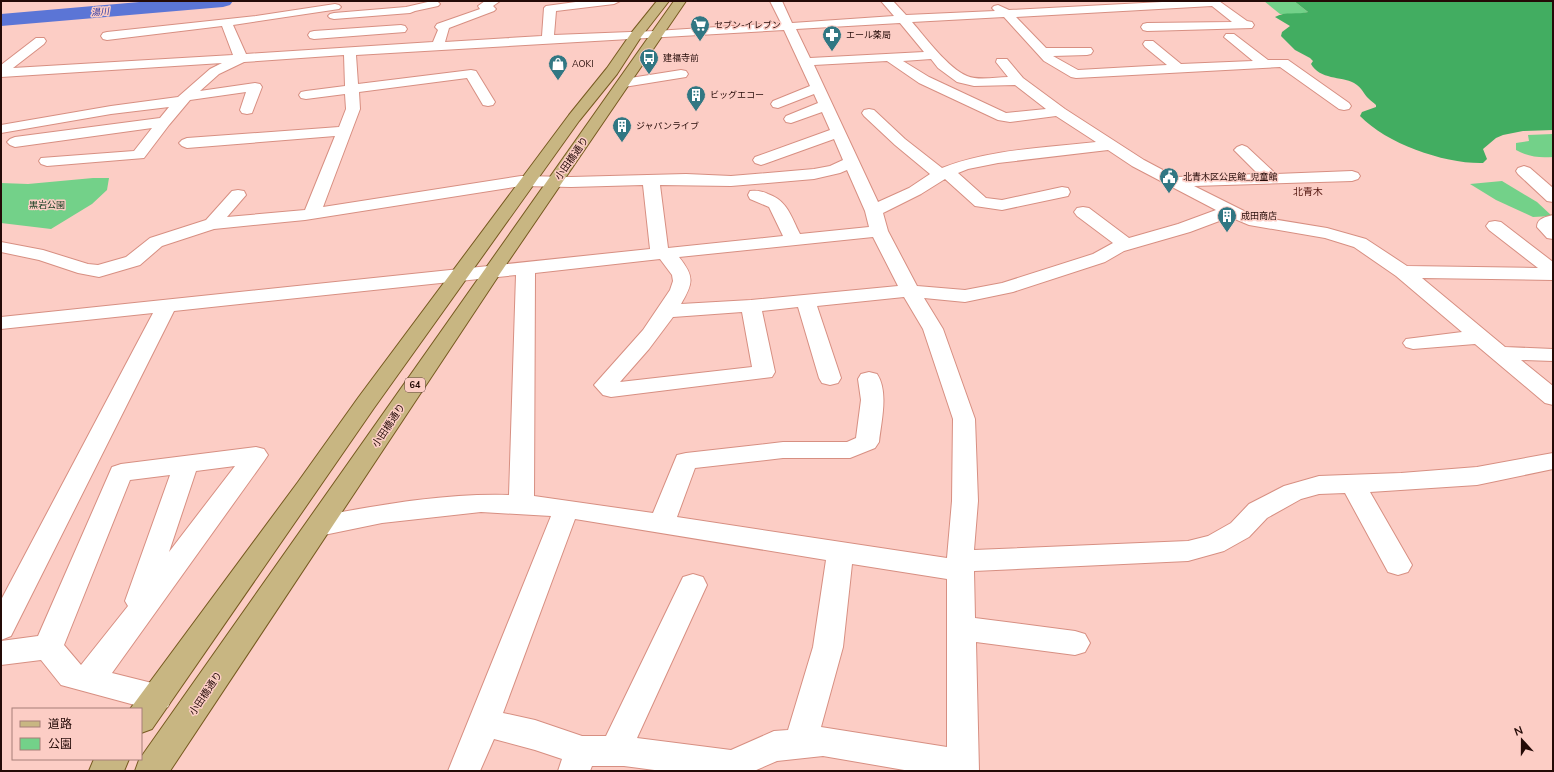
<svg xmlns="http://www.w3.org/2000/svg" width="1554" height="772" font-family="Mulish,'Noto Sans JP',sans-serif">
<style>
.green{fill:#73d189}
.forest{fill:#42ad61}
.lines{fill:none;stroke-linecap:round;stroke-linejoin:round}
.river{fill:#5b75d6;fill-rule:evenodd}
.minor-casing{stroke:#d78f82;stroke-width:2}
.major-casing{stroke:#775a20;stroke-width:2}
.minor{fill:#fff;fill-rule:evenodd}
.major{fill:#c8b682;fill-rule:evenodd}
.labels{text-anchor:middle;stroke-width:3;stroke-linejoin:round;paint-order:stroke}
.far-water-label{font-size:9px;font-style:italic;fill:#2330a0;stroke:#fccdc5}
.far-poi-label{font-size:9px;fill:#240a07;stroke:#fccdc5;text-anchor:start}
.far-park-label{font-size:9px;fill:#0d391b;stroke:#fccdc5}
.shield{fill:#fccdc5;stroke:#654440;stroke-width:1}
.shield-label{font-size:9px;font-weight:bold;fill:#240a07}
.street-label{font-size:10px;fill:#240a07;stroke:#fccdc5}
.far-quarter-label{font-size:10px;fill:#561912;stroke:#fccdc5}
</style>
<rect width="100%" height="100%" fill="#fccdc5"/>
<g class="green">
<path d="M 1264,1 L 1294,1 L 1308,12 L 1300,14 L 1280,14 Z"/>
<path d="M 1553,134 L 1553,157 C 1539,158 1528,157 1516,150 L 1516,143 L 1529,141 L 1528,135 Z"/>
<path d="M 93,178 L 109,178 L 107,190 L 92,204 L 51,229 L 1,223 L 1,183 L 28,184 Z"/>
<path d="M 1502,181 L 1537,202 L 1552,216 L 1533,217 L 1496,200 L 1470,184 Z"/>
</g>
<path class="forest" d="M 1294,1 L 1553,1 L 1553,130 L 1523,131 L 1503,135 L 1496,138 L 1483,149 L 1487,159 L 1483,163 C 1445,164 1387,144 1360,116 L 1362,112 L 1376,107 L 1376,105 C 1374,103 1371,101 1369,99 C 1363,94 1363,88 1354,83 C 1341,76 1320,80 1311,64 L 1313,61 L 1310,58 L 1295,50 L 1281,36 L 1282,32 L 1290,26 L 1275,17 C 1285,11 1298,15 1308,12 Z"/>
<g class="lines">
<path class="river" d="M 151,1 L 233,1 L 230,5 L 223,7 L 1,26 L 1,14 Z"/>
<defs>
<g id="minor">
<path d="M 432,1 L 438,2 L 440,4 L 438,6 L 415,11 L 410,13 L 334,19 L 330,18 L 328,16 L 330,14 L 334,13 L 406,7 Z"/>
<path d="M 485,1 L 500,1 L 493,6 L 496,9 L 494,11 L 449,28 L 445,42 L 542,36 L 544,8 L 546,6 L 583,1 L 620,1 L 614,4 L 556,11 L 554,35 L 656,31 L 781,23 L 770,1 L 782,1 L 792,23 L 894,16 L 881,1 L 893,1 L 906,15 L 995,11 L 992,8 L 994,6 L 998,5 L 1009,10 L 1181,1 L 1219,1 L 1247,21 L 1252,22 L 1254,25 L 1252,28 L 1147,31 L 1143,30 L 1141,27 L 1143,24 L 1147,23 L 1232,22 L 1212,6 L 1016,17 L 1046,48 L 1091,48 L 1093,51 L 1091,54 L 1087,55 L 1053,56 L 1078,70 L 1167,65 L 1145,47 L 1143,44 L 1145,41 L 1153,41 L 1181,64 L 1253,61 L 1224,37 L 1226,34 L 1234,34 L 1268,60 L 1288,60 L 1349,103 L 1351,106 L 1349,109 L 1344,110 L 1339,109 L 1280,67 L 1076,78 L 1071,77 L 1044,61 L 1004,17 L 912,22 C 926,38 948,68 967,76 C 979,81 996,77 1008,77 L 996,62 L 997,59 L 1007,59 L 1023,78 L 1065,109 L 1144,160 L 1176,177 L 1258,174 L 1234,150 L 1237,147 L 1242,145 L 1247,147 L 1276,174 L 1352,171 L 1358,173 L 1360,176 L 1358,179 L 1352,181 L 1194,186 L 1254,216 L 1327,228 L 1366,239 L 1407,266 L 1538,268 L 1489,230 L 1486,226 L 1489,222 L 1495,221 L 1501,222 L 1553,262 L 1553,280 L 1422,278 L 1505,347 L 1553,349 L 1553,361 L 1521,360 L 1553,386 L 1553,405 L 1545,403 L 1475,344 L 1413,349 L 1406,347 L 1403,343 L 1406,339 L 1462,332 L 1396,276 L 1354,247 L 1325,238 L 1249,225 L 1230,217 L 1190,232 L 1124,251 L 1105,262 L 1013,292 L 965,302 L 924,298 L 943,329 L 975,419 L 978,501 L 974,550 L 1188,541 L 1208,536 L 1231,523 L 1249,504 L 1284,486 L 1319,476 L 1401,473 L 1477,467 L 1553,453 L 1553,469 L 1477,485 L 1370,492 L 1412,565 L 1408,572 L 1398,575 L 1388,572 L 1345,493 L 1319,494 L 1301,499 L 1267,518 L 1249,537 L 1224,551 L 1188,561 L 974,571 L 975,618 L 1075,631 L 1085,634 L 1090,643 L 1085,652 L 1075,655 L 976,642 L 979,771 L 910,771 L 823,756 L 777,761 L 754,771 L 662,771 L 624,766 L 592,766 L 590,771 L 558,771 L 562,759 L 535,750 L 494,739 L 480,771 L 448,771 L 551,516 L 481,512 L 382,523 L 319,536 L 310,533 L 306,526 L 310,519 L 319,516 C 381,505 445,493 509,495 L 516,275 L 174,311 L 11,636 L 1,640 L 1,600 L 153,313 L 1,329 L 1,317 L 650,249 L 643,185 L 571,187 L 521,186 L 305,220 L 214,229 L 162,246 L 140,265 L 99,277 L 78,273 L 39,260 L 1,252 L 1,242 L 43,250 L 88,264 L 98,265 L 126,257 L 150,238 L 206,220 L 232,191 L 238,190 L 244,191 L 246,195 L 227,217 L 305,210 L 335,136 L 187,148 L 182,146 L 179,143 L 182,140 L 187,138 L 339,127 L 346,109 L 345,94 L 306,99 L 301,98 L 299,95 L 301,92 L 306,91 L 345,86 L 344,55 L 244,62 L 219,74 L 200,91 L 255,83 L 260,84 L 262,87 L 252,113 L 247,114 L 242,113 L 240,110 L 246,92 L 190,100 L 169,125 L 144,158 L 47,166 L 41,164 L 39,161 L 41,158 L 134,151 L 152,128 L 15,147 L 10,145 L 7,142 L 10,139 L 15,137 L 160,118 L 169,107 L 111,114 L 1,133 L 1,125 L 111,106 L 178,97 L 210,69 L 222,63 L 1,77 L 1,65 L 36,38 L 44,38 L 46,41 L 44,44 L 13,68 L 233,55 L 222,26 L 107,40 L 103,39 L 101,36 L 103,33 L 107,32 L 256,16 L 335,4 L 339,5 L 341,7 L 339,9 L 233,25 L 246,54 L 433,42 L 438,30 L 435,27 L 437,24 L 480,9 L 478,6 ZM 900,23 L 924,52 L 810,58 L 796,29 ZM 784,30 L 810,86 L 773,101 L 771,104 L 773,107 L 778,108 L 814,94 L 818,103 L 786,116 L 784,119 L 786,122 L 791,123 L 822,112 L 830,130 L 755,157 L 753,160 L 755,163 L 761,165 L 767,163 L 834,139 L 843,160 L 830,166 L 814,169 L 731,176 L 686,174 L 571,177 L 521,176 L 323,207 L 360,109 L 359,92 L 467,78 L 483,105 L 488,106 L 493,105 L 495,102 L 476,71 L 471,70 L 358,84 L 356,55 ZM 931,59 L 938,68 L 957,82 L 974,86 L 1015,85 L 1046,109 L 1006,113 L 929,77 L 903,61 ZM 887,61 L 919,83 L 998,120 L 1010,122 L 1056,116 L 1096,142 C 1045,148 990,149 942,168 L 905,139 L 874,110 L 869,109 L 864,110 L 862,113 L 864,116 L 895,145 L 930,174 L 909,188 L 878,202 L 814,65 ZM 1108,150 L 1132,166 L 1216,210 L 1178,224 L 1129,238 L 1089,208 L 1083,207 L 1077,208 L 1074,212 L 1077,216 L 1113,243 L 1093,254 L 1002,283 L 965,290 L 917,286 L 888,231 L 883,213 L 921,194 L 945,179 L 975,206 L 1002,210 L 1068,196 L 1070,192 L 1068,188 L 1062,187 L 1002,200 L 986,198 L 958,173 L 968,169 L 998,163 ZM 847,170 L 865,211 L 869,227 L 800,234 C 791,217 788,201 768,194 C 762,191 757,190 750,191 L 748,195 L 750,199 L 769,207 L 783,236 L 668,248 L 660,185 L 731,186 L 814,179 L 840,173 ZM 873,237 L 898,286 L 751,300 L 681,304 C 693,283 695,277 679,257 ZM 660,259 L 672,275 L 673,281 L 670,290 L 643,330 L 594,385 L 603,395 L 611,397 L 772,377 L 775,372 L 762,311 L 798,307 L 819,378 L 822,383 L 830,385 L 838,383 L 841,378 L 817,306 L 904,297 L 923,329 L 953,419 L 952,501 L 947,558 L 677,517 L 695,468 L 783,458 L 850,458 L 875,448 L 879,442 C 881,422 889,392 877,374 L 869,372 L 861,374 L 858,379 L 861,400 L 856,438 L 847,442 L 783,442 L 686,453 L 677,455 L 653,513 L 534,496 L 535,273 ZM 742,312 L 752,367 L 620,382 L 649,349 L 673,317 ZM 575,519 L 826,560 L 813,647 L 788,730 L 774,731 L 731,750 L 637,738 L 707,585 L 703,577 L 693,574 L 683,577 L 606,736 L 582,736 L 535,720 L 503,713 ZM 852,564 L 947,579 L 947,747 L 821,727 L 843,647 Z"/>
<path d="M 401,25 L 405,26 L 407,29 L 405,32 L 314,39 L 310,38 L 308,35 L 310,32 L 314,31 Z"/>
<path d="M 681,70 L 686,71 L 688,74 L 686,77 L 624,87 L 619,86 L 617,83 L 619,80 L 624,79 Z"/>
<path d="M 1524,166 L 1530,168 L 1553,188 L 1553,202 L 1547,201 L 1518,174 L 1516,171 L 1518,168 Z"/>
<path d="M 1553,215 L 1553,239 L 1547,238 L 1537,227 C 1537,218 1546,217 1553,215 Z"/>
<path d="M 256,447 L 264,449 L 268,455 L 264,461 L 112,673 L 168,687 L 172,697 L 168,707 L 157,711 L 61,685 L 41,660 L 1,665 L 1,641 L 38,636 L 112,467 L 121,464 ZM 235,466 L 169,552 L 196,471 ZM 170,475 L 125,601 L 128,606 L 81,665 L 64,645 L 130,480 Z"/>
</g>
<g id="major">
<path d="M 657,1 L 669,1 L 641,37 L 617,74 L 579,121 L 374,408 L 152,729 L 141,733 L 141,709 L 130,709 L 298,482 L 358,398 L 569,115 L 607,68 L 632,32 Z"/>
<path d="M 674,1 L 686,1 L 501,272 L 170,771 L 135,771 L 139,760 Z"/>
<path d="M 94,759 L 129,759 L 124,771 L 89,771 Z"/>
</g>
</defs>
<use href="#minor" class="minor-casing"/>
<use href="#major" class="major-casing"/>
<use href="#minor" class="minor"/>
<use href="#major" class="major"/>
</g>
<defs>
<symbol id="supermarket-pin" viewBox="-11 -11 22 30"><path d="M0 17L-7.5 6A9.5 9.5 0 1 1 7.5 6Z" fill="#317783" stroke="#fccdc5"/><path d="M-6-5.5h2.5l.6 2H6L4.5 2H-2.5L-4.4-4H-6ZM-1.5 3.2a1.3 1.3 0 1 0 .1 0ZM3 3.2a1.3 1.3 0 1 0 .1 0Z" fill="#fff"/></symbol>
<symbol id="pharmacy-pin" viewBox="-11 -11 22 30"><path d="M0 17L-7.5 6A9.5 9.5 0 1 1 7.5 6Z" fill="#317783" stroke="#fccdc5"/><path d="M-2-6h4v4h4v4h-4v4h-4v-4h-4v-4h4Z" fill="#fff"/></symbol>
<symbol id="bus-pin" viewBox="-11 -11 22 30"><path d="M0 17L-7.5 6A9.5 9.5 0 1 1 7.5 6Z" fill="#317783" stroke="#fccdc5"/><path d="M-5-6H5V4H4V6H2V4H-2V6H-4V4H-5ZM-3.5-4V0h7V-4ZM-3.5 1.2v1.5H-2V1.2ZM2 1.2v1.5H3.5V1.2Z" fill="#fff"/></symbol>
<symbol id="shop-pin" viewBox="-11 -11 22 30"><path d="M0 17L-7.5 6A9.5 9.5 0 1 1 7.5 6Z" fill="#317783" stroke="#fccdc5"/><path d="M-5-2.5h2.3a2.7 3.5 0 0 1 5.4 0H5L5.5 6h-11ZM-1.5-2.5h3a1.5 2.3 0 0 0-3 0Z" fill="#fff"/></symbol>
<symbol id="building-pin" viewBox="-11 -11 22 30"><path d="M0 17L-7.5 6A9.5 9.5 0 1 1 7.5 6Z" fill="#317783" stroke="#fccdc5"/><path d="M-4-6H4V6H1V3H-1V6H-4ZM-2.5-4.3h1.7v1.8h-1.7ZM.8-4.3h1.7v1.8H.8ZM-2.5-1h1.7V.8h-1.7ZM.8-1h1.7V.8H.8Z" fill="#fff"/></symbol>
<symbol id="civic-pin" viewBox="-11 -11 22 30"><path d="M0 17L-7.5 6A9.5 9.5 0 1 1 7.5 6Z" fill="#317783" stroke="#fccdc5"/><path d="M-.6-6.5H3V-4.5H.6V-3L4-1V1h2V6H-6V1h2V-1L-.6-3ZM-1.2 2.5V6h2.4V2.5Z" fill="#fff"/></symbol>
</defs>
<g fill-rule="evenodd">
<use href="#supermarket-pin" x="689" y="14" width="22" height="30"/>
<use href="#pharmacy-pin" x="821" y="24" width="22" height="30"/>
<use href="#bus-pin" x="638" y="47" width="22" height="30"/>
<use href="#shop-pin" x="547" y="53" width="22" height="30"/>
<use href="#building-pin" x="685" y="84" width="22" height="30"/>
<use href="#building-pin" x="611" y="115" width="22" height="30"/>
<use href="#civic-pin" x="1158" y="166" width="22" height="30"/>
<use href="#building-pin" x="1216" y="205" width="22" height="30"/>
</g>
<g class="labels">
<g class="far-water-label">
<text transform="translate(100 12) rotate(-5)" y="3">湯川</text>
</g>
<g class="far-poi-label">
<text x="714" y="28">セブン-イレブン</text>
<text x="846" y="38">エール薬局</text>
<text x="663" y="61">建福寺前</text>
<text x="572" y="67">AOKI</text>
<text x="710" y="98">ビッグエコー</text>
<text x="636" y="129">ジャパンライブ</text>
<text x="1183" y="180">北青木区公民館_児童館</text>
<text x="1241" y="219">成田商店</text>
</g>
<g class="far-park-label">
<text x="47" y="208">黒岩公園</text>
</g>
<rect class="shield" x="405" y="378" width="20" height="14" rx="3"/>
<g class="shield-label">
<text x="415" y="388">64</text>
</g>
<g class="street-label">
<text transform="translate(571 158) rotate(-55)" y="4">小田橋通り</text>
<text transform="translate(388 425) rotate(-56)" y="4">小田橋通り</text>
<text transform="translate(205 693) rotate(-56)" y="4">小田橋通り</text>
</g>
<g class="far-quarter-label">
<text x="1308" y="195">北青木</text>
</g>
</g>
<rect width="1554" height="772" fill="none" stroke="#240a07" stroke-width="4"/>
<rect x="12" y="708" width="130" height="52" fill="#fccdc5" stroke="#a67f79"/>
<rect x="20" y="721" width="20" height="6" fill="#c8b682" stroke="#a67f79"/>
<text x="48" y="728" font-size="12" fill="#240a07">道路</text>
<rect x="20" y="738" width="20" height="12" fill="#73d189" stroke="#a67f79"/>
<text x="48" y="748" font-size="12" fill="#240a07">公園</text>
<g transform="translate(1522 740) rotate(339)" stroke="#fccdc5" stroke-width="3" paint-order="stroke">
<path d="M0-3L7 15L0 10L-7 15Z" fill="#240a07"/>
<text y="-6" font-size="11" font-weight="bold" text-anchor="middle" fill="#240a07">N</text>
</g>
</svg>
